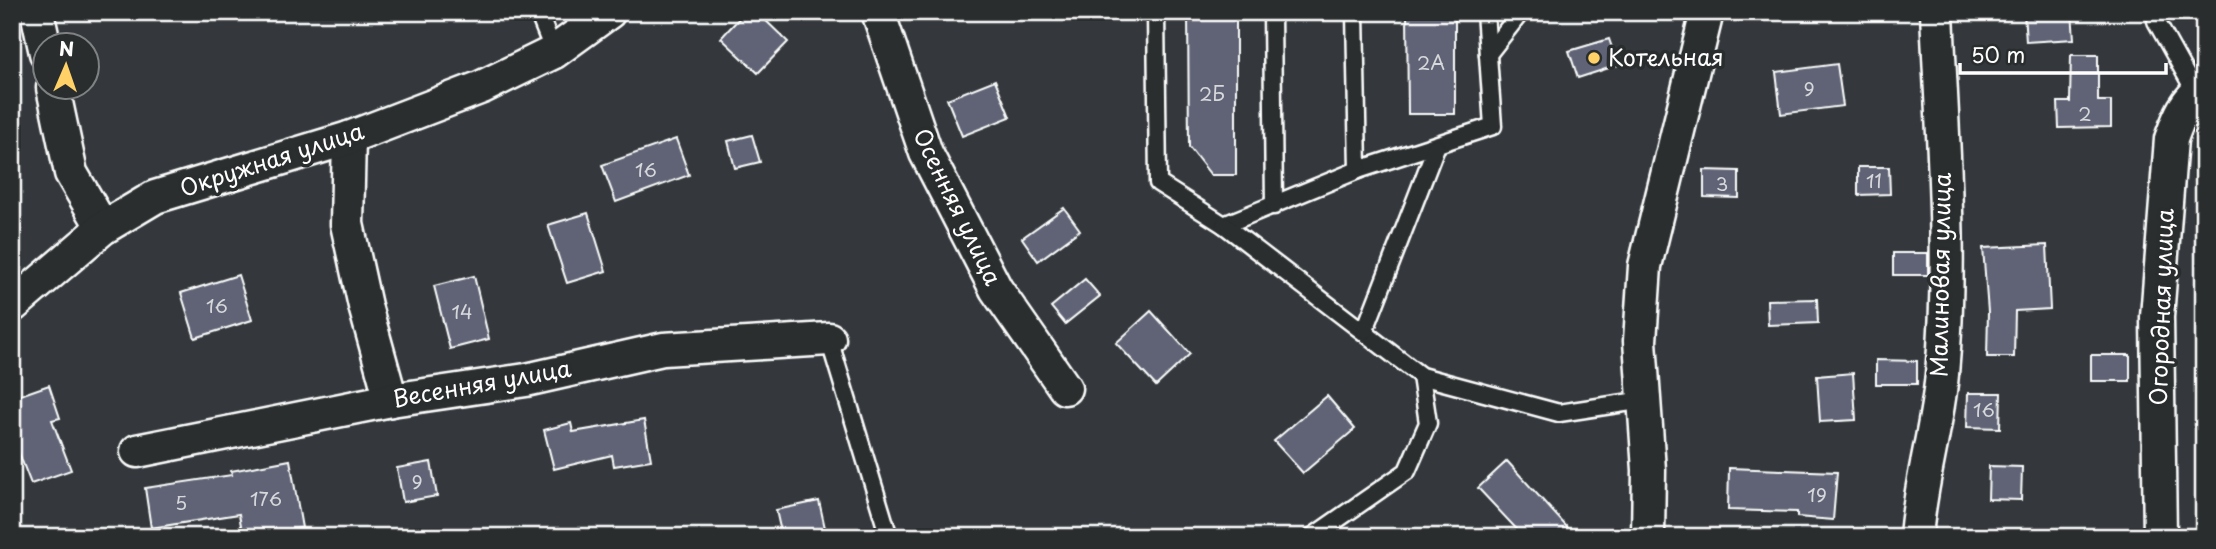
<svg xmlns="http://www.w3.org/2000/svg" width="2216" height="549" font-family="'Playpen Sans',sans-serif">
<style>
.building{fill:#5e6475;stroke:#fff;stroke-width:2}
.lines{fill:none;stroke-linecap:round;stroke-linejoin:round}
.service-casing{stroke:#fff;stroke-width:21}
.minor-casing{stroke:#fff;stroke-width:37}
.service{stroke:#2a2d2e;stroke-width:16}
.minor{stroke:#2a2d2e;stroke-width:32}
.poi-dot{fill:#ffd166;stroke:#2a2d2e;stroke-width:2.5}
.labels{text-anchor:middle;stroke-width:7;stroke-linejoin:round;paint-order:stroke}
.number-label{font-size:19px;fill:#d7d8dc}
.poi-label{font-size:23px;fill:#fff;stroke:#2a2d2e;text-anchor:start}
.street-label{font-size:23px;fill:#fff;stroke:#2a2d2e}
</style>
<rect width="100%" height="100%" fill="#34383c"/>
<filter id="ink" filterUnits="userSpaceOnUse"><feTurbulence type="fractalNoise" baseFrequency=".0143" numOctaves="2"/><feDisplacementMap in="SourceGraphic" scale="14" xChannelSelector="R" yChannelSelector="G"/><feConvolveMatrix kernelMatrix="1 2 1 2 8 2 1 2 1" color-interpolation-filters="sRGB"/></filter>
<g filter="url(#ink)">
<g class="building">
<path d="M 745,12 L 757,12 L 788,42 L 758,73 L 721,38 Z"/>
<path d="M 1188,12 L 1236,12 L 1236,175 L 1211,175 L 1189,147 Z"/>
<path d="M 1407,12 L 1455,12 L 1455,114 L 1408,114 Z"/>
<path d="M 2024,12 L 2072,12 L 2074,39 L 2026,42 Z"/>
<path d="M 1609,39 L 1618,65 L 1578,78 L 1569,51 Z"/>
<path d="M 2071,55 L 2098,55 L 2098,101 L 2111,101 L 2111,127 L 2059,128 L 2058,102 L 2070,102 Z"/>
<path d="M 1837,64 L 1843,106 L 1781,114 L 1776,72 Z"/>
<path d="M 995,80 L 1010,117 L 962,136 L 947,99 Z"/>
<path d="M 752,135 L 760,162 L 735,168 L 728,141 Z"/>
<path d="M 676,139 L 689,175 L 616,202 L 602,165 Z"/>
<path d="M 1858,167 L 1889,167 L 1890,194 L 1858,195 Z"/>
<path d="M 1704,170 L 1739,171 L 1739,198 L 1704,197 Z"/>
<path d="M 1064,208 L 1080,230 L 1038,261 L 1022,238 Z"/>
<path d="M 588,213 L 606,271 L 567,283 L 548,225 Z"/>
<path d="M 2047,245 L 2050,309 L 2015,311 L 2014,357 L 1987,357 L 1988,312 L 1983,248 Z"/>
<rect x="1893" y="253" width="35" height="22"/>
<path d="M 238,275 L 252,320 L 195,338 L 181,293 Z"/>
<path d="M 474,276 L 489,339 L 450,349 L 434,286 Z"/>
<path d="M 1085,279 L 1100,296 L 1065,324 L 1051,307 Z"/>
<path d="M 1817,299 L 1818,323 L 1768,325 L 1767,300 Z"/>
<path d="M 1151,311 L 1190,354 L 1156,386 L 1116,343 Z"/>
<rect x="2091" y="355" width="39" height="26"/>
<path d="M 1876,360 L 1917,361 L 1917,384 L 1876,384 Z"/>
<path d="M 1853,373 L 1856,420 L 1820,422 L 1817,376 Z"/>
<path d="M 49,385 L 60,418 L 52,420 L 71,470 L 31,484 L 12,435 L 12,398 Z"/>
<path d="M 1968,393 L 2001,393 L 2000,428 L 1967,427 Z"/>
<path d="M 1327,396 L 1355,429 L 1303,473 L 1274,441 Z"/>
<path d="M 644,420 L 651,460 L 614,466 L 612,455 L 554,469 L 544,430 L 571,423 L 573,432 Z"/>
<path d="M 290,460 L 302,528 L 243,537 L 239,514 L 151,528 L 145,488 L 232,475 L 231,471 Z"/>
<path d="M 1507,461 L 1576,537 L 1524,537 L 1478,488 Z"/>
<path d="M 431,462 L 437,496 L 403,502 L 397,468 Z"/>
<path d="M 1989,466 L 2022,467 L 2021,500 L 1988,499 Z"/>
<path d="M 1729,468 L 1837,472 L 1833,520 L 1797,517 L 1797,512 L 1728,510 Z"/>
<path d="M 819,501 L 827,537 L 782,537 L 776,510 Z"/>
</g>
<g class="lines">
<defs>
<g id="service">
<path d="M 538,12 L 554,52"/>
<path d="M 1156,12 L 1158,183 L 1224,225 L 1358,170 L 1493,126 L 1485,12"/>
<path d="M 1272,12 L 1274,206"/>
<path d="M 1355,12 L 1358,170"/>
<path d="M 2156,21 L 2196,93"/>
<path d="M 1488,54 L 1521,12"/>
<path d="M 1224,225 L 1421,376 L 1559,413 L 1644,400"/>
<path d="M 1365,330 L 1436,147"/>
<path d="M 829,339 L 889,537"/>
<path d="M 1312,537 L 1407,471 L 1428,423 L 1421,376"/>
</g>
<g id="minor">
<path d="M 37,12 L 46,53"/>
<path d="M 878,12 L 926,153 L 996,289 L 1065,388"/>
<path d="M 53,88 L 71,173 L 103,228"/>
<path d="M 349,138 L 347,224 L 365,306 L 391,400"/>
<path d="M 12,306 L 103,228 L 155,197 L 349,138 L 482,87 L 554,52 L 609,12"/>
<path d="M 137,451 L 391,400 L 526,380 L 663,349 L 829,339"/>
<path d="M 1648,537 L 1649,470 L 1640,341 L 1645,266 L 1707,12"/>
<path d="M 1916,537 C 1920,482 1937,429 1942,374 C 1953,254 1942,132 1937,12"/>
<path d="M 2160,537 L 2157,317 L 2171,139 C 2178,120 2185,99 2204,88"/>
</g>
</defs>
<use href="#service" class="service-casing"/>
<use href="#minor" class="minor-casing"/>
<use href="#service" class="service"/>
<use href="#minor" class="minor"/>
</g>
</g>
<circle class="poi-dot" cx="1594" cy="58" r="7"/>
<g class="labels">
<g class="number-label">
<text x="1431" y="70">2А</text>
<text x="1809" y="96">9</text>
<text x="1212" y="101">2Б</text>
<text x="2085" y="121">2</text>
<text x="646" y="177">16</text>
<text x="1874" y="188">11</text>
<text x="1722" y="191">3</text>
<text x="217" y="313">16</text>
<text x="462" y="319">14</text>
<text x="1984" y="417">16</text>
<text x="417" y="489">9</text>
<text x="1817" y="502">19</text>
<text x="266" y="506">176</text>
<text x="181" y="510">5</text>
</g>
<g class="poi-label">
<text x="1608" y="66">Котельная</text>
</g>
<g class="street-label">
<text transform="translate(272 160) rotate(-18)" y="8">Окружная улица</text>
<text transform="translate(957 207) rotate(64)" y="8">Осенняя улица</text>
<text transform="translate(1941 275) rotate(-89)" y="8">Малиновая улица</text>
<text transform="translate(2162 307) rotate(-88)" y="8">Огородная улица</text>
<text transform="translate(482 384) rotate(-10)" y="8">Весенняя улица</text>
</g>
</g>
<rect width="2216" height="549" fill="none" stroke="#2a2d2e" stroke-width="42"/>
<rect x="21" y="21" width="2174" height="507" fill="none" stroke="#fff" stroke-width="2.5" filter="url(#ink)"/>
<g transform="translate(66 66) rotate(2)"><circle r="33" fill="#2a2d2e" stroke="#7f8182" stroke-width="2"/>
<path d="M0-5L12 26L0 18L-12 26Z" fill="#ffd166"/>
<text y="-10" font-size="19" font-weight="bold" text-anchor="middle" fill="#ffffff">N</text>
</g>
<path d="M1960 63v10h206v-10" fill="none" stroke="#ffffff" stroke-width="3.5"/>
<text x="1971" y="63" font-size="21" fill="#ffffff" stroke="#2a2d2e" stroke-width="5" paint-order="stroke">50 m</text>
</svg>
